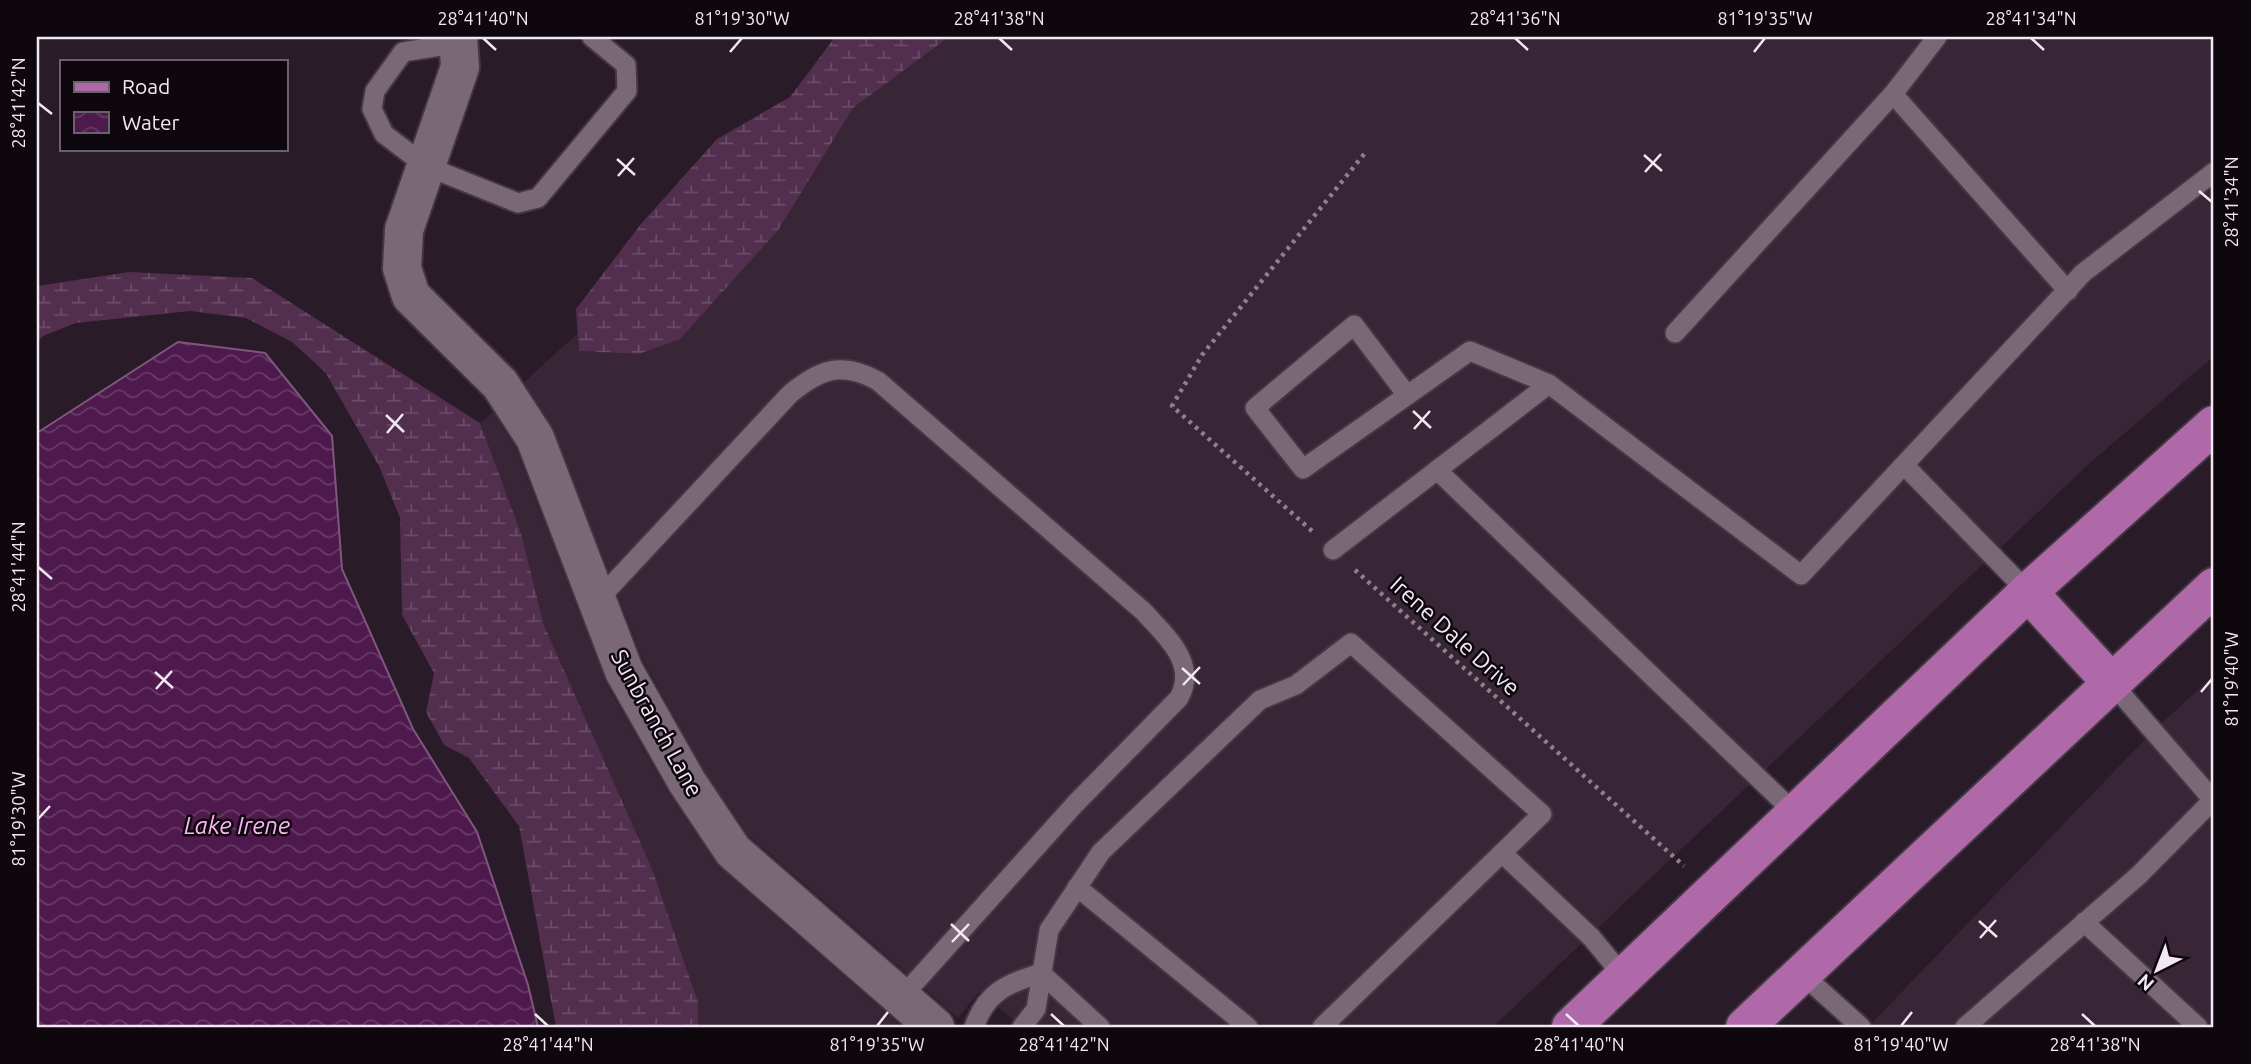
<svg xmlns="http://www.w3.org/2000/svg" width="2251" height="1064" font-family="Ubuntu,sans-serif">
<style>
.built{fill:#382536}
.wetland{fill:url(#wetland-marsh)}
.water{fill:url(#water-waves);stroke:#7f577e;stroke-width:2}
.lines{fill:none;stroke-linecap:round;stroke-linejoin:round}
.lane-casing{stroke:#433842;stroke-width:23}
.street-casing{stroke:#433842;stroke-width:42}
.primary-casing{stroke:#433842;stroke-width:42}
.path{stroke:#8e818c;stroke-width:4.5;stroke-dasharray:3.5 5;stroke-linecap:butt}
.lane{stroke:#7a6877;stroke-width:19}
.street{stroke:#7a6877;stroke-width:38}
.primary{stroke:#af69a9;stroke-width:38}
.ticks{fill:none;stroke:#f2e8f1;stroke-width:2.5}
.labels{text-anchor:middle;stroke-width:5;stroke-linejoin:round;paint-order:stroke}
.street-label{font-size:23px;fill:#f2e8f1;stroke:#0e080e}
.water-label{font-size:24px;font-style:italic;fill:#f8b6f1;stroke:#0e080e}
.neatline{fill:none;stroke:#f2e8f1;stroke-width:2.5}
.ticks-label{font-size:18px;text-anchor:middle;fill:#f2e8f1}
</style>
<defs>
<pattern id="wetland-marsh" width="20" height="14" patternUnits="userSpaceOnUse" patternTransform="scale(1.75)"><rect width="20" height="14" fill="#522e4f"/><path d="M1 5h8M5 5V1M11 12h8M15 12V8" fill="none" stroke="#6b4c69"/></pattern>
<pattern id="water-waves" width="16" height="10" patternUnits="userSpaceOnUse" patternTransform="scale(1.75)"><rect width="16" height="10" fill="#4e194c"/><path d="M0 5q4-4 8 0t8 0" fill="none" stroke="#683a66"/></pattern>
</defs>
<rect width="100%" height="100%" fill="#2a1b28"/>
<g class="built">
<path d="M 949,37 L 2214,37 L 2214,356 L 2090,463 L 1493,1027 L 1023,1027 L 979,992 L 958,1018 L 749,836 L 704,770 L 643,660 L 554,429 L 524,382 L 578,333 L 579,351 L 639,354 L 779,229 L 853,108 Z"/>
<path d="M 493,412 L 516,449 L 606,683 L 669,794 L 716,864 L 902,1027 L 698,1027 L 698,1002 L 653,871 L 544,625 L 521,533 L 480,423 Z"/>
<path d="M 2214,675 L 2214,1027 L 1868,1027 L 2151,733 Z"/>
</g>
<g class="wetland">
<path d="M 835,37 L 949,37 L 853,108 L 779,229 L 680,339 L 639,354 L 579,351 L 576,309 L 641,224 L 717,139 L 790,97 Z"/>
<path d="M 129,272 L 252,278 L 480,423 L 521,533 L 544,625 L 653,871 L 698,1002 L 698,1027 L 556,1027 L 519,826 L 469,758 L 444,745 L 426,712 L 434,673 L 402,615 L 400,518 L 379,466 L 325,372 L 292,342 L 246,318 L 190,311 L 76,323 L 43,336 L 37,342 L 37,286 Z"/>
</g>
<path class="water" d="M 178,342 L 265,353 L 332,436 L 342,569 L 413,729 L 477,832 L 528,985 L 538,1027 L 37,1027 L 37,433 Z"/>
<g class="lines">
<defs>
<g id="lane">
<path d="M 459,43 L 403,52 L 375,91 L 372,109 L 384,134 L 426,166 L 518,203 L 538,198 L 627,91 L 626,65 L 592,37"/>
<path d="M 1893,94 L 2068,291"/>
<path d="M 1675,333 L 1893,94 L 1937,37"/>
<path d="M 1407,395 L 1354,325 L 1255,408 L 1303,469 L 1470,351 L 1549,384"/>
<path d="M 1904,465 L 2028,592"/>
<path d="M 1437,470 L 1796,814"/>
<path d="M 1333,550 L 1549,384 L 1801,575 L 2083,273 L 2214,172"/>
<path d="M 597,601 L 790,394 C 820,369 842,361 878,381 L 1143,611 C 1166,636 1198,663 1179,698 L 1075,804 L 901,998"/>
<path d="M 2110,681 L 2213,800"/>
<path d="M 1077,887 L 1248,1027"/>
<path d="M 2084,922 L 2198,1027"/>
<path d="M 1041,973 L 1100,1027"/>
<path d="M 1802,974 L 1861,1027"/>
<path d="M 974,1027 C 987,991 1007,984 1041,973"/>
<path d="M 1022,1027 L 1036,1009 L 1049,930 L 1101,852 L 1260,700 L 1296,685 L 1351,643 L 1542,814 L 1502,853"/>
<path d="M 1322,1027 L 1502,853 L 1591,937 L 1624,977"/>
<path d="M 1965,1027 L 2139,875 L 2214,799"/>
</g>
<path id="street" d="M 458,37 L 460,67 L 404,230 L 402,268 L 411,296 L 500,384 L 535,438 L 624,671 L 687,782 L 733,851 L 935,1027"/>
<g id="primary">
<path d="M 2028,592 L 2110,681"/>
<path d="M 1571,1027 L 2028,592 L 2214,425"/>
<path d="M 1745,1027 L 2214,587"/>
</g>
</defs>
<use href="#lane" class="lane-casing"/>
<use href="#street" class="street-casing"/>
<use href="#primary" class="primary-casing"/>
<g class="path">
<path d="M 1312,531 L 1172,406 L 1202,355 L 1365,153"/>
<path d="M 1355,570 L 1684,866"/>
</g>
<use href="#lane" class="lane"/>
<use href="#street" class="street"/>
<use href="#primary" class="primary"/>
</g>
<path class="ticks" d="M 483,38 L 496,50M 999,38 L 1012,50M 1515,38 L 1528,50M 2031,38 L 2044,50M 730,52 L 742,38M 1754,52 L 1765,38M 38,103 L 52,114M 1644,155 L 1662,171M 617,159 L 635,175M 1645,172 L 1661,154M 618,176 L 634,158M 2199,191 L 2212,202M 1413,411 L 1431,428M 386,415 L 404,432M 1414,429 L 1430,411M 387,433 L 403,414M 38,567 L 52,579M 1182,668 L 1200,684M 155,672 L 173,688M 1183,685 L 1200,667M 156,689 L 172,671M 2201,692 L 2212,679M 38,819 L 50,806M 1979,921 L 1997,937M 951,924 L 969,941M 1980,938 L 1996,920M 952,942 L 969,924M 535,1014 L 548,1026M 1051,1014 L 1064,1026M 1566,1014 L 1579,1026M 2082,1014 L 2095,1026M 877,1026 L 888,1012M 1901,1026 L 1912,1012"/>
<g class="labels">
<g class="street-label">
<text transform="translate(1455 636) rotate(42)" y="8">Irene Dale Drive</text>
<text transform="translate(657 723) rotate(61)" y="8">Sunbranch Lane</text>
</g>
<g class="water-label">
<text x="237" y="834">Lake Irene</text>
</g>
</g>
<rect width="2251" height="1064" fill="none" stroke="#0e080e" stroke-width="77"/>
<rect x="60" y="60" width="228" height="91" fill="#0e080e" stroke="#696269" stroke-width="2"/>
<rect x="74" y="82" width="35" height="10" fill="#af69a9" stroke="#696269" stroke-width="2"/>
<text x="122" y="94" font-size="21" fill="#f2e8f1">Road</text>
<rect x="74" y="112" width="35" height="21" fill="url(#water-waves)" stroke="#696269" stroke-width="2"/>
<text x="122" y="130" font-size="21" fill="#f2e8f1">Water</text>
<g transform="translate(2157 970) rotate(222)" stroke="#0e080e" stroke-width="5" paint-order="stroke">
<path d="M0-5L12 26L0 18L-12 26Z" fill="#f2e8f1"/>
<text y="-10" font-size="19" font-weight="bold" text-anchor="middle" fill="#f2e8f1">N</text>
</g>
<rect x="38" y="38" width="2174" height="988" class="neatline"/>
<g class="ticks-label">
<text x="483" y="25">28°41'40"N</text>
<text x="742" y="25">81°19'30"W</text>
<text x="999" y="25">28°41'38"N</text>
<text x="1515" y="25">28°41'36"N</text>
<text x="1765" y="25">81°19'35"W</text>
<text x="2031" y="25">28°41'34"N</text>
<text transform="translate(19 103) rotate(-90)" y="6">28°41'42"N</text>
<text transform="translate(2232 202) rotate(-90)" y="6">28°41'34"N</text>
<text transform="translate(19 567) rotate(-90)" y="6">28°41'44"N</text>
<text transform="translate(2232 679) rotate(-90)" y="6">81°19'40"W</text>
<text transform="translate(19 819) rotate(-90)" y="6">81°19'30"W</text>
<text x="548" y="1051">28°41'44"N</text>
<text x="877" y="1051">81°19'35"W</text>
<text x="1064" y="1051">28°41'42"N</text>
<text x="1579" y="1051">28°41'40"N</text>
<text x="1901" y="1051">81°19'40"W</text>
<text x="2095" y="1051">28°41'38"N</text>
</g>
</svg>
